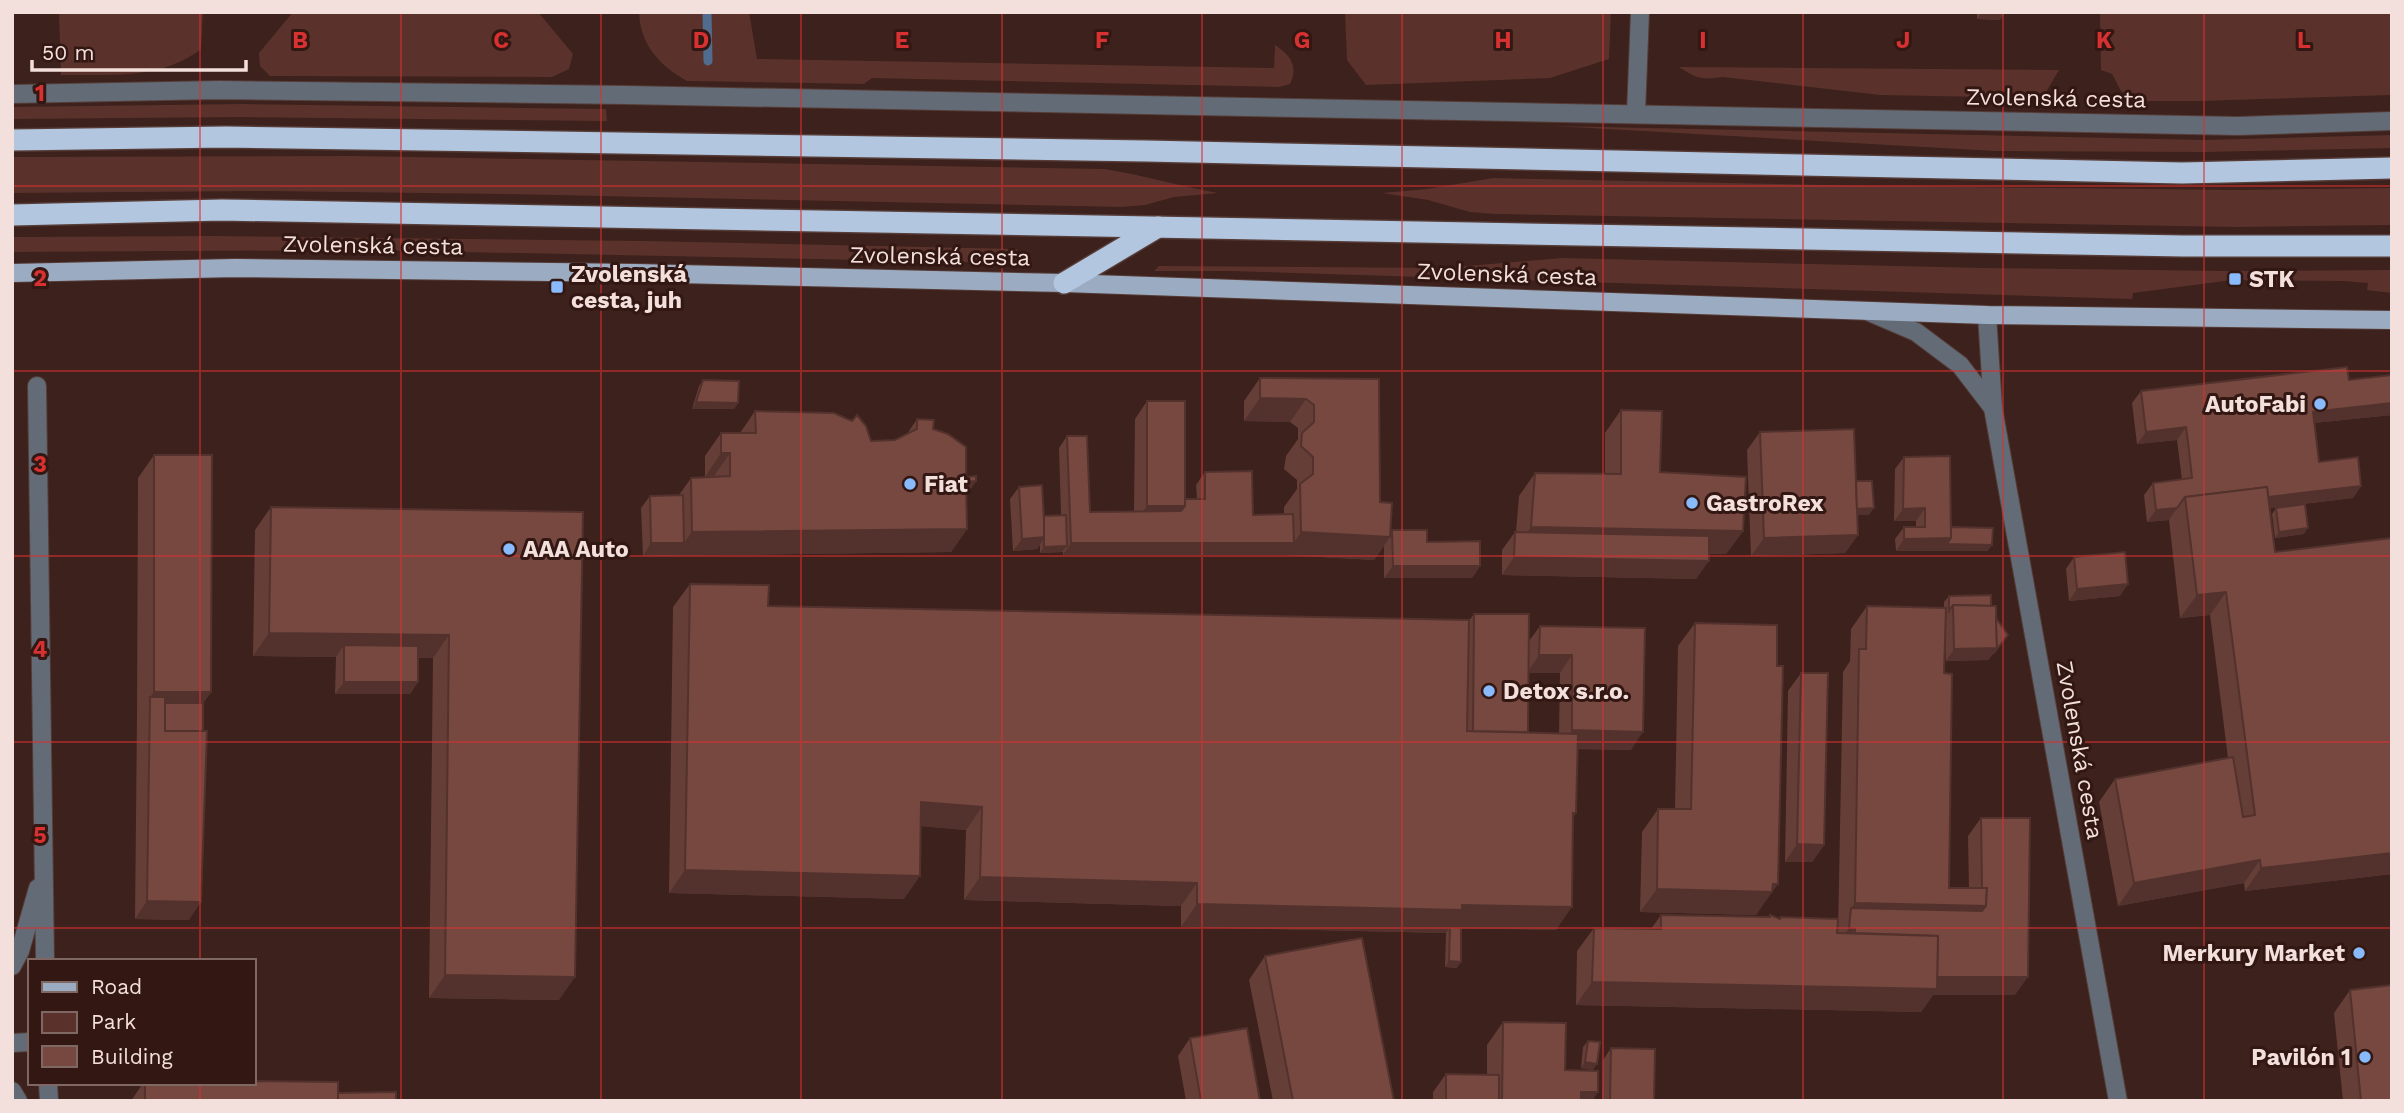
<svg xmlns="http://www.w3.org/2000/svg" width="2404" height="1113" font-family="'Work Sans',sans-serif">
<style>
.green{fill:#5a322b}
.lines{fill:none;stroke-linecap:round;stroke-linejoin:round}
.stream{stroke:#516c8f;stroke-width:9}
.minor-casing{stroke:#563c37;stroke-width:20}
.major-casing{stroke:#563c37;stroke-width:20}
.highway-casing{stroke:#563c37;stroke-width:24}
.minor{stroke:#636b76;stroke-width:18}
.major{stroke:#9bacc2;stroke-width:18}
.highway{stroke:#b2c6e0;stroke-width:21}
.wall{fill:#653e37;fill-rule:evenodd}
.shaded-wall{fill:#53322d}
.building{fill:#764840;stroke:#53322d;stroke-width:2}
.grid{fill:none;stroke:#d73131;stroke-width:2;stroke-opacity:0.55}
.poi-dot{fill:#88bafc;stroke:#321713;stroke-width:2.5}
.labels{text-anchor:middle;stroke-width:6;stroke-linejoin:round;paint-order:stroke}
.street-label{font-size:23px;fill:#f3e0dc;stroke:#321713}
.poi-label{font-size:23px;font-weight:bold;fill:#f3e0dc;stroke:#321713;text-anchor:start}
.grid-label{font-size:23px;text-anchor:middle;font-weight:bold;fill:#d73131;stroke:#321713;stroke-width:6;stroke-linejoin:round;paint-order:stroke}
</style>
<rect width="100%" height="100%" fill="#3c211c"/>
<g class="green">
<path d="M 59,12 L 203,12 L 201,49 C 159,81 111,74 61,75 Z"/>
<path d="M 293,12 L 538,12 L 573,54 L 569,69 L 552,77 L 270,76 L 260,66 L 259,53 Z"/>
<path d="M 639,12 L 749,12 L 757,59 L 1274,68 L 1275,45 C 1290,55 1299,66 1290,84 L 1279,87 L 872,78 L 864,84 L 687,81 C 660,66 640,45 639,12 Z"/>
<path d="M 1345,12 L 1611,12 L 1609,59 L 1550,78 L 1366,85 L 1347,60 Z"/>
<path d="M 2100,12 L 2392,12 L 2392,95 L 2199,101 L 2132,101 L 2121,91 L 2112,74 L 2101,70 Z"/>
<path d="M 1679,67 L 2059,70 L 2046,92 L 2037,98 L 1880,95 L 1723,77 C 1701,80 1697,79 1679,67 Z"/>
<path d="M 242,104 L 606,109 L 607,121 L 241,117 L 12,119 L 12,107 Z"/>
<path d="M 1554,126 L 2204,140 L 2392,135 L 2392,148 L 2205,152 L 1995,151 Z"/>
<path d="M 354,156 L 1104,169 C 1143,175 1180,186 1218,193 L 1174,197 L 1145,205 L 1121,207 L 503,194 L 267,191 L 12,193 L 12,157 Z"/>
<path d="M 1493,178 L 1871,186 L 2235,190 L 2392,188 L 2392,225 L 2237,227 L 1495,214 L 1470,212 L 1428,200 L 1382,193 L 1427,189 Z"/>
<path d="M 215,236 L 645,241 L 1017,249 L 1017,263 L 365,250 L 12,252 L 12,237 Z"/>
<path d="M 1562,258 L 1983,268 L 2228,271 L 2392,270 L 2392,293 L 2367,290 L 2368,283 L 2343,281 L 2232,280 L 2133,293 L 2132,299 L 1230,271 L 1154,271 L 1159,266 L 1444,268 Z"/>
</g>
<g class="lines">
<path class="stream" d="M 707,12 L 708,61"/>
<defs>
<g id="minor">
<path d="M 12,94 L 219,90 L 626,95 L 2238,126 L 2392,121"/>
<path d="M 1636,113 L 1640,12"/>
<path d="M 1867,311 L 1916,332 L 1960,365 L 1993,408"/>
<path d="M 1987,315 L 1993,408 L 2118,1101"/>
<path d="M 37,386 L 45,961"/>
<path d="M 12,966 L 20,951 L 38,888"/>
<path d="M 12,1043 L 30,1042"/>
<path d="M 48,1083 L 49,1101"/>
<path d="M 12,1091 L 18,1101"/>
</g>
<path id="major" d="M 12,273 L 235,268 L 635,273 L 1064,283 L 1987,315 L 2392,320"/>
<g id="highway">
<path d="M 12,140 L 226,137 L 1146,151 L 2182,173 L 2392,168"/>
<path d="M 12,215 L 222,210 L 2183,246 L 2392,246"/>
<path d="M 1064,283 L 1158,227"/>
</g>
</defs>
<use href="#minor" class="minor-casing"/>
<use href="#major" class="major-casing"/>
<use href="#highway" class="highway-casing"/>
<use href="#minor" class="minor"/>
<use href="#major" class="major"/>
<use href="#highway" class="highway"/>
</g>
<g class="wall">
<path d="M 1977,12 L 2005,12 L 2000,20 L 1977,19 Z"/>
<path d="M 1260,378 L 1379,379 L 1380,502 L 1390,533 L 1392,530 L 1427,542 L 1480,566 L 1472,578 L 1384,578 L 1384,546 L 1374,560 L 1285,555 L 1063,555 L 1063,552 L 1040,553 L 1040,545 L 1037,549 L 1013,551 L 1010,499 L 1019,487 L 1044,516 L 1061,515 L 1059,448 L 1067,436 L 1090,512 L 1134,512 L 1135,419 L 1147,401 L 1185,499 L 1197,499 L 1196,485 L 1205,472 L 1253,515 L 1284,514 L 1284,507 L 1297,489 L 1297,480 L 1284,469 L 1286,456 L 1298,439 L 1298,428 L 1290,422 L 1244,421 L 1244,401 Z"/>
<path d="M 703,380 L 738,403 L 734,409 L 692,409 L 699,386 Z"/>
<path d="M 2349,380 L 2392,415 L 2314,423 L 2319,462 L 2361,486 L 2353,498 L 2269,508 L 2275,552 L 2392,874 L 2245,891 L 2244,883 L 2118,906 L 2099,802 L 2115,779 L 2228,758 L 2210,615 L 2180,618 L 2169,520 L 2147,522 L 2144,495 L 2153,483 L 2182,480 L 2177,440 L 2137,444 L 2132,403 L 2141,391 Z"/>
<path d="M 1621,410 L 1660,472 L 1743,531 L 1726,554 L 1709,554 L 1696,579 L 1502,575 L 1502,550 L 1515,532 L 1516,532 L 1519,496 L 1535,473 L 1605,474 L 1605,433 Z"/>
<path d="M 755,411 L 871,441 L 895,440 L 907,434 L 917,419 L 933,429 L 966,477 L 976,481 L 966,495 L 967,529 L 951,552 L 643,556 L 641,508 L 650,496 L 679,495 L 691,478 L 714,477 L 705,477 L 705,456 L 721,433 L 740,433 Z"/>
<path d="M 1760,432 L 1856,481 L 1869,515 L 1857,515 L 1858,535 L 1845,553 L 1751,556 L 1747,450 Z"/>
<path d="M 154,455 L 211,692 L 203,703 L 189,920 L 135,919 L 137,715 L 138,478 Z"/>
<path d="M 1904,457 L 1951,527 L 1988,551 L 1896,551 L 1895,539 L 1904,527 L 1916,527 L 1916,521 L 1894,521 L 1895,469 Z"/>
<path d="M 271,507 L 583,512 L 559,1000 L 429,998 L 433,658 L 418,658 L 418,682 L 410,694 L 335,694 L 336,657 L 253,656 L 255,530 Z"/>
<path d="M 2276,508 L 2304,534 L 2275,538 L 2272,514 Z"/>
<path d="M 2074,557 L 2120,596 L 2069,601 L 2066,569 Z"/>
<path d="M 690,584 L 768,606 L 1468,622 L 1474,614 L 1529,641 L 1540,626 L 1645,628 L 1631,750 L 1577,749 L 1576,813 L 1573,817 L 1556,930 L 1461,928 L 1457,968 L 1445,967 L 1446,933 L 1181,927 L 1181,906 L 964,900 L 966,830 L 921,826 L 904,899 L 669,893 L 673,607 ZM 1529,673 L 1560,673 L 1559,734 L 1528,733 Z"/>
<path d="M 1949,596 L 1991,606 L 1996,618 L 2008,635 L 1988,660 L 1946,661 L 1945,639 L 1944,673 L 1949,888 L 1969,888 L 1968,836 L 1981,818 L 2015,995 L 1933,995 L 1921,1012 L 1576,1005 L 1577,951 L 1594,928 L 1651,929 L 1661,915 L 1780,919 L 1838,933 L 1843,672 L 1850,661 L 1851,629 L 1867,606 L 1944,608 L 1944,602 Z"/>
<path d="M 1695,623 L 1762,907 L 1761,907 L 1756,915 L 1640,912 L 1642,832 L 1658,809 L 1675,809 L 1678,646 Z"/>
<path d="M 1801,673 L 1824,845 L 1812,862 L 1785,862 L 1788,691 Z"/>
<path d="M 1265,956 L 1394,1101 L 1273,1101 L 1249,980 Z"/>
<path d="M 2350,990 L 2392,1101 L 2343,1101 L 2334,1013 Z"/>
<path d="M 1503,1022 L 1565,1070 L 1598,1092 L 1592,1101 L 1433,1101 L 1433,1092 L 1446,1074 L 1487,1074 L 1487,1045 Z"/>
<path d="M 1190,1038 L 1260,1101 L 1186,1101 L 1178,1056 Z"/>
<path d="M 1588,1041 L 1593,1070 L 1581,1068 L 1583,1047 Z"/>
<path d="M 1611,1048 L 1654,1101 L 1602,1101 L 1603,1060 Z"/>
<path d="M 143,1083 L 254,1083 L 338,1093 L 396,1101 L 131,1101 Z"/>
</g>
<g class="shaded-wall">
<path d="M 1982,12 L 2005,12 L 2000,20 L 1977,19 Z"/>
<path d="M 1260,398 L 1306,399 L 1290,422 L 1244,421 Z"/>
<path d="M 696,402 L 738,403 L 734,409 L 692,409 Z"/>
<path d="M 2392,403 L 2392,415 L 2304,424 L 2313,412 Z"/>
<path d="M 2186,427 L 2177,440 L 2137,444 L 2146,432 Z"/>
<path d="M 721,453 L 730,453 L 714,476 L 705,477 Z"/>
<path d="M 976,481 L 960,505 L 966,482 Z"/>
<path d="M 2361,486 L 2353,498 L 2187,518 L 2186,507 Z"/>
<path d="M 1147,506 L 1185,506 L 1172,524 L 1134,523 Z"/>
<path d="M 1874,508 L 1869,515 L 1851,515 L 1856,509 Z"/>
<path d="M 1925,508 L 1916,521 L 1894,521 L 1903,509 Z"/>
<path d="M 2177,508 L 2169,520 L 2147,522 L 2156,510 Z"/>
<path d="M 1531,527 L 1743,531 L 1726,554 L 1515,550 Z"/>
<path d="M 2308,528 L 2304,534 L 2275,538 L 2279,532 Z"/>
<path d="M 967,529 L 951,552 L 643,556 L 651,543 L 684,543 L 692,532 Z"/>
<path d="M 1301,532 L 1390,537 L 1374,560 L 1285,555 L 1063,555 L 1071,543 L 1294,543 Z"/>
<path d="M 1858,535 L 1845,553 L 1751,556 L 1764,538 Z"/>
<path d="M 1045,537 L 1037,549 L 1013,551 L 1022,539 Z"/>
<path d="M 1951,538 L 1992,545 L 1988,551 L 1896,551 L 1904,539 Z"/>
<path d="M 1067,546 L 1062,552 L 1040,553 L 1044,547 Z"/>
<path d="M 1514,557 L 1709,561 L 1696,579 L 1502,575 Z"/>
<path d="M 1393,566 L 1480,566 L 1472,578 L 1384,578 Z"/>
<path d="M 2128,584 L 2120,596 L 2069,601 L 2077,589 Z"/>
<path d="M 2226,592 L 2210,615 L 2180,618 L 2197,595 Z"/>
<path d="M 269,633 L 449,635 L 433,658 L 344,657 L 344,645 L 336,657 L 253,656 Z"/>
<path d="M 1997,648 L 1988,660 L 1946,661 L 1954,649 Z"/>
<path d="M 1539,655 L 1572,655 L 1560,673 L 1527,673 Z"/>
<path d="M 344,682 L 418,682 L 410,694 L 335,694 Z"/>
<path d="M 154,692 L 211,692 L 195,715 L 150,697 Z"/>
<path d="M 1572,730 L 1643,732 L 1631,750 L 1559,748 Z"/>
<path d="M 921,802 L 982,807 L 966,830 L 905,825 Z"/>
<path d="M 1797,844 L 1824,845 L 1812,862 L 1785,862 Z"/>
<path d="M 2392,853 L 2392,874 L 2245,891 L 2261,868 Z"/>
<path d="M 2260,860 L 2244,883 L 2118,906 L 2134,883 Z"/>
<path d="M 685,870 L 920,876 L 904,899 L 669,893 Z"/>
<path d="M 980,877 L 1197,883 L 1181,906 L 964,900 Z"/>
<path d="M 1778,884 L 1756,915 L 1640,912 L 1657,889 Z"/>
<path d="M 147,901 L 201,902 L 189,920 L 135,919 Z"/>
<path d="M 1855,903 L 1986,906 L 1970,929 L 1851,908 Z"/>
<path d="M 1197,904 L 1462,905 L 1572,907 L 1556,930 L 1449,928 L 1446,933 L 1181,927 Z"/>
<path d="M 1849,928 L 1855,929 L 1843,946 L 1837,946 Z"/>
<path d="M 1449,961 L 1461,962 L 1457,968 L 1445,967 Z"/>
<path d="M 445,975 L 575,977 L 559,1000 L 429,998 Z"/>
<path d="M 1934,977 L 2028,977 L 2015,995 L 1933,995 L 1921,1012 L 1576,1005 L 1592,982 Z"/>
<path d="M 1585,1062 L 1597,1064 L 1593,1070 L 1581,1068 Z"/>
<path d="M 1581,1092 L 1598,1092 L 1592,1101 L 1575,1101 Z"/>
</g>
<g class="building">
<path d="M 2347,367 L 2349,380 L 2392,375 L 2392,403 L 2313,412 L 2319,462 L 2358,457 L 2361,486 L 2268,497 L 2267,487 L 2185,497 L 2177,508 L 2156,510 L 2153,483 L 2192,478 L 2188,442 L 2186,427 L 2146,432 L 2141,391 Z"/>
<path d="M 1260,378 L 1379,379 L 1380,502 L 1392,503 L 1390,537 L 1301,532 L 1300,484 L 1313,474 L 1313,457 L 1301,446 L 1302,433 L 1314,422 L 1314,405 L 1306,399 L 1260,398 Z"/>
<path d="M 703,380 L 739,381 L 738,403 L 696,402 Z"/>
<rect x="1147" y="401" width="38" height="105"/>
<path d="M 1621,410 L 1662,411 L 1660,472 L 1746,477 L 1743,531 L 1531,527 L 1535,473 L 1621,474 Z"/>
<path d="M 755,411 L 834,413 L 852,421 L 857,415 L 866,426 L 871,441 L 895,440 L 917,429 L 917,419 L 934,420 L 933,429 L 948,434 L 966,447 L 966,477 L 976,476 L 976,481 L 966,482 L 967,529 L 692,532 L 691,478 L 730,476 L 730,453 L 721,453 L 721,433 L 756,433 Z"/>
<path d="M 1854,429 L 1858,535 L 1764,538 L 1760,432 Z"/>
<path d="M 1067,436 L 1087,436 L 1090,512 L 1181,511 L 1185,506 L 1185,499 L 1205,499 L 1205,472 L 1252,471 L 1253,515 L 1293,514 L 1294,543 L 1071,543 Z"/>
<path d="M 154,455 L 212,455 L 211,692 L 154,692 Z"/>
<path d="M 1950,456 L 1951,538 L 1904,539 L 1904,527 L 1925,527 L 1925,508 L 1903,509 L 1904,457 Z"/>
<path d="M 1856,481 L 1872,481 L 1874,508 L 1857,509 Z"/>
<path d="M 1042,485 L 1045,537 L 1022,539 L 1019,487 Z"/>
<path d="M 2267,487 L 2275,552 L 2392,538 L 2392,853 L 2261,868 L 2260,860 L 2134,883 L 2115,779 L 2233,757 L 2243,817 L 2255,815 L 2226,592 L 2197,595 L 2185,497 Z"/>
<path d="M 683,495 L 684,543 L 651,543 L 650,496 Z"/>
<path d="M 2305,504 L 2308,528 L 2279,532 L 2276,508 Z"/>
<path d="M 271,507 L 583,512 L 575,977 L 445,975 L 449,635 L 269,633 Z"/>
<path d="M 1066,515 L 1067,546 L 1044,547 L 1044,516 Z"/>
<path d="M 1951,527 L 1993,528 L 1992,545 L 1947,544 L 1951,538 Z"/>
<path d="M 1392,530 L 1427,530 L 1427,542 L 1480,541 L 1480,566 L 1393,566 Z"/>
<path d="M 1515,532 L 1709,536 L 1709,561 L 1514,557 Z"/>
<path d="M 2125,552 L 2128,584 L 2077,589 L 2074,557 Z"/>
<path d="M 690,584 L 769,585 L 768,606 L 1469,620 L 1467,731 L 1578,734 L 1576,813 L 1573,813 L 1572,907 L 1462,905 L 1462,910 L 1197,904 L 1197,883 L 980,877 L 982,807 L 921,802 L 920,876 L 685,870 Z"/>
<path d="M 1991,595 L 1991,606 L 1953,605 L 1949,611 L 1949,596 Z"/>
<path d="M 1953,605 L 1996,606 L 1997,648 L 1954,649 Z"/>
<path d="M 1867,606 L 1946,608 L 1944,673 L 1952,674 L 1949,888 L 1987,888 L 1986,906 L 1855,903 L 1859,649 L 1866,649 Z"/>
<path d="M 1474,614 L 1529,614 L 1528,732 L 1473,731 Z"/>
<path d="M 1996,618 L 2008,635 L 1993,654 L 1997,648 Z"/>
<path d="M 1695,623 L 1777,625 L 1777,666 L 1783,666 L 1778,884 L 1773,884 L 1772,892 L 1657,889 L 1658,809 L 1691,809 Z"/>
<path d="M 1540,626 L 1645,628 L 1643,732 L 1572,730 L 1572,655 L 1539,655 Z"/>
<path d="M 344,645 L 418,646 L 418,682 L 344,682 Z"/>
<path d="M 1801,673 L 1828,673 L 1824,845 L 1797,844 Z"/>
<path d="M 150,697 L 165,697 L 165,731 L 207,731 L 201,902 L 147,901 Z"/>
<rect x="165" y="703" width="38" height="28"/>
<path d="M 1981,818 L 2030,818 L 2028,977 L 1937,977 L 1938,936 L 1855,933 L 1855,929 L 1849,928 L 1851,908 L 1982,911 L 1986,906 L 1987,888 L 1982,888 Z"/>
<path d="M 1661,915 L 1770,917 L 1770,915 L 1780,919 L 1781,917 L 1838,919 L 1837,933 L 1938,936 L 1937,989 L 1592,982 L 1594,928 L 1661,929 Z"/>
<path d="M 1450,927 L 1461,928 L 1461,962 L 1449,961 Z"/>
<path d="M 1362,938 L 1394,1101 L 1293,1101 L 1265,956 Z"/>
<path d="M 2392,985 L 2392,1101 L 2361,1101 L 2350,990 Z"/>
<path d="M 1503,1022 L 1566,1023 L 1565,1070 L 1598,1071 L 1598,1092 L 1581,1092 L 1581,1101 L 1502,1101 Z"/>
<path d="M 1247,1028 L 1260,1101 L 1201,1101 L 1190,1038 Z"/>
<path d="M 1588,1041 L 1600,1042 L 1597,1064 L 1585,1062 Z"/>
<path d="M 1611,1048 L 1655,1049 L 1654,1101 L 1610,1101 Z"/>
<path d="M 1446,1074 L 1499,1075 L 1499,1101 L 1446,1101 Z"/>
<path d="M 254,1081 L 338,1082 L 338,1101 L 145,1101 L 145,1083 L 254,1083 Z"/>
<path d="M 396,1092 L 396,1101 L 338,1101 L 338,1093 Z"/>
</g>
<path class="grid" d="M 200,12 L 200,961M 401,12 L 401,1101M 601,12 L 601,1101M 801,12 L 801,1101M 1002,12 L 1002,1101M 1202,12 L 1202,1101M 1402,12 L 1402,1101M 1603,12 L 1603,1101M 1803,12 L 1803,1101M 2003,12 L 2003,1101M 2204,12 L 2204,1101M 12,186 L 2392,186M 12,371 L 2392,371M 12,556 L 2392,556M 12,742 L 2392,742M 12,928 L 2392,928M 200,1083 L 200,1101"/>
<g class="poi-dot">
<rect x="2228" y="272" width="14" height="14" rx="3.5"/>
<rect x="550" y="280" width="14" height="14" rx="3.5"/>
<circle cx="2320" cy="404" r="7"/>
<circle cx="910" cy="484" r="7"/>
<circle cx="1692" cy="503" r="7"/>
<circle cx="509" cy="549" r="7"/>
<circle cx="1489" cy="691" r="7"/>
<circle cx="2359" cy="953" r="7"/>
<circle cx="2365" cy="1057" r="7"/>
</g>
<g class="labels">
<g class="street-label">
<text transform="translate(2056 98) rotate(1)" y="8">Zvolenská cesta</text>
<text transform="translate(373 245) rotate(1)" y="8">Zvolenská cesta</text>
<text transform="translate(940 256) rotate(1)" y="8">Zvolenská cesta</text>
<text transform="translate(1507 274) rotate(2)" y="8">Zvolenská cesta</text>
<text transform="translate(2080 750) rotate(80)" y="8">Zvolenská cesta</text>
</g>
<g class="poi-label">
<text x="571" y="282">Zvolenská<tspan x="571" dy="26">cesta, juh</tspan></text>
<text x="2249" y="287">STK</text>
<text x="2306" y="412" text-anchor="end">AutoFabi</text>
<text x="924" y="492">Fiat</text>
<text x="1706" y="511">GastroRex</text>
<text x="523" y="557">AAA Auto</text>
<text x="1503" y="699">Detox s.r.o.</text>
<text x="2345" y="961" text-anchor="end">Merkury Market</text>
<text x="2351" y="1065" text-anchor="end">Pavilón 1</text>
</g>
</g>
<g class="grid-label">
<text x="300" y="48">B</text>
<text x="501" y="48">C</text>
<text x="701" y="48">D</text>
<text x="902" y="48">E</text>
<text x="1102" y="48">F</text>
<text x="1302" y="48">G</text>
<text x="1503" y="48">H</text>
<text x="1703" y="48">I</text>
<text x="1903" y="48">J</text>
<text x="2104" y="48">K</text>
<text x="2304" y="48">L</text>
<text x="40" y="101">1</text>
<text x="40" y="286">2</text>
<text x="40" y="472">3</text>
<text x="40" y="657">4</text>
<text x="40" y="843">5</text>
</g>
<rect width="2404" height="1113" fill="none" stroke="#f3e0dc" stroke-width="28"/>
<rect x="28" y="959" width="228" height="126" fill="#321713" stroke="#7f6763" stroke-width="2"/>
<rect x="42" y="982" width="35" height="10" fill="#9bacc2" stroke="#7f6763" stroke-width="2"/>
<text x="91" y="994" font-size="21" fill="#f3e0dc">Road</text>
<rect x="42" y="1012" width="35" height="21" fill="#5a322b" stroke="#7f6763" stroke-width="2"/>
<text x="91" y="1029" font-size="21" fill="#f3e0dc">Park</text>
<rect x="42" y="1046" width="35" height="21" fill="#764840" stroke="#7f6763" stroke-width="2"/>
<text x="91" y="1064" font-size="21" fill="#f3e0dc">Building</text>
<path d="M32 60v10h214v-10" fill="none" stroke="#f3e0dc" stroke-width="3.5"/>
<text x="42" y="60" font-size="21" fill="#f3e0dc" stroke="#321713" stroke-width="5" paint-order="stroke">50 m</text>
</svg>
